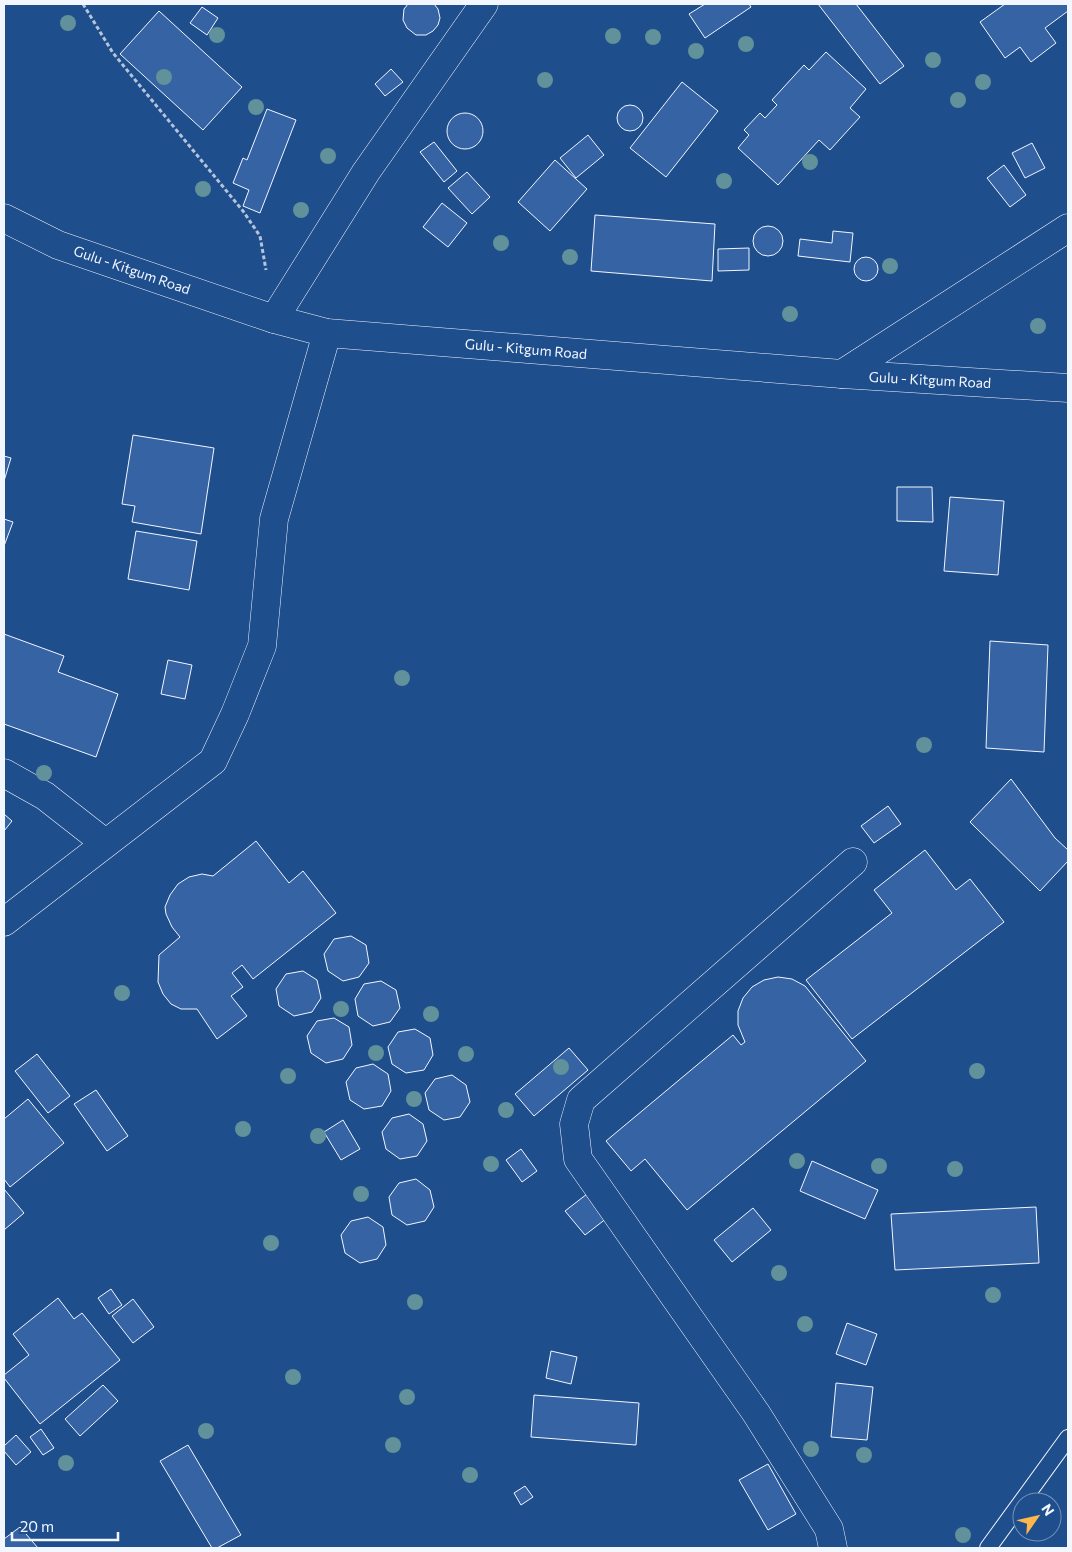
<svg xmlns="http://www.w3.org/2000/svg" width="1072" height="1552" font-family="Commissioner,sans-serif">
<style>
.building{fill:#3563a3;stroke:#f2f6ff}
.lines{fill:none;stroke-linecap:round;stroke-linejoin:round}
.lane-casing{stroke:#f2f6ff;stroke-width:18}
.street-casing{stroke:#f2f6ff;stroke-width:29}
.primary-casing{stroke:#f2f6ff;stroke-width:29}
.path{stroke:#b3c4dc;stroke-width:3;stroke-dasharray:4 2.5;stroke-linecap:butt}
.lane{stroke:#1f4e8c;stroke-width:16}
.street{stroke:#1f4e8c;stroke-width:28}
.primary{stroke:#1f4e8c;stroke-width:28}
.tree{fill:#61919a}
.labels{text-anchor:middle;stroke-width:4;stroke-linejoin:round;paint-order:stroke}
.street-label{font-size:14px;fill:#f2f6ff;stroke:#1f4e8c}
</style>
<rect width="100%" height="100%" fill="#1f4e8c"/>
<g class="building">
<path d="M 408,4 L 434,4 L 438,9 L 440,18 L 438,25 L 433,31 L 426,35 L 416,35 L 407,28 L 403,20 L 404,9 Z"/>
<path d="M 705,4 L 749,4 L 751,7 L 705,38 L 689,14 Z"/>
<path d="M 818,4 L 856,4 L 904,66 L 880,84 Z"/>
<path d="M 1005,4 L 1068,4 L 1068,11 L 1045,28 L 1056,43 L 1031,62 L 1020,47 L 1005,58 L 980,22 Z"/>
<path d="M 202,7 L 218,18 L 207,35 L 190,23 Z"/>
<path d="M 159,11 L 242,87 L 203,130 L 120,54 Z"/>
<path d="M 826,52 L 866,89 L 850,108 L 860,117 L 830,150 L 819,140 L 778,185 L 738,148 L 749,135 L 744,130 L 760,113 L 765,118 L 777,105 L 772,100 L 804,65 L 809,70 Z"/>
<path d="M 391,69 L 403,82 L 385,96 L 375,84 Z"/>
<path d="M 682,82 L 718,111 L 666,177 L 630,148 Z"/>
<circle cx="630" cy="118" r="13"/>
<path d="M 267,109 L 296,120 L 260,213 L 243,206 L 249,190 L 233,183 L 243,158 L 247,160 Z"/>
<circle cx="465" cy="131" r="18"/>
<path d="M 588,135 L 604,155 L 576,178 L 560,158 Z"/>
<path d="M 434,142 L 457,171 L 444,182 L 420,152 Z"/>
<path d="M 1032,143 L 1045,168 L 1025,178 L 1012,153 Z"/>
<path d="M 555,160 L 587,189 L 550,231 L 518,202 Z"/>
<path d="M 1004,165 L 1026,195 L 1010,207 L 987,178 Z"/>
<path d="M 467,172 L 490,197 L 472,214 L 448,188 Z"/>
<path d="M 442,203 L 467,223 L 448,247 L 423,227 Z"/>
<path d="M 595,215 L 715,224 L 712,281 L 591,271 Z"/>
<circle cx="768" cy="241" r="15"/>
<path d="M 833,231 L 853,233 L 850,262 L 798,256 L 800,239 L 832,243 Z"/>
<path d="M 749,248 L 749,270 L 718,271 L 718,249 Z"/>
<circle cx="866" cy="269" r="12"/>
<path d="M 133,435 L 214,448 L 201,534 L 132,522 L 135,506 L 122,504 Z"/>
<path d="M 4,456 L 11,458 L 4,481 Z"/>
<path d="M 897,487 L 932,487 L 933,522 L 897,521 Z"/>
<path d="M 950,497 L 1004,501 L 998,575 L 944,571 Z"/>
<path d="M 4,519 L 13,522 L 4,546 Z"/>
<path d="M 136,531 L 197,541 L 189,590 L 128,579 Z"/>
<path d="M 4,634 L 64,656 L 58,672 L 118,694 L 96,757 L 4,724 Z"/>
<path d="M 990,641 L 1048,645 L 1044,752 L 986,748 Z"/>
<path d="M 168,660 L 192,665 L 185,699 L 161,694 Z"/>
<path d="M 1011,779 L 1055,838 L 1068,850 L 1068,861 L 1040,891 L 970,822 Z"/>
<path d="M 888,806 L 901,824 L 874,843 L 861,826 Z"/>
<path d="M 4,814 L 12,821 L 4,831 Z"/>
<path d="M 256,841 L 289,883 L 303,871 L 336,913 L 253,979 L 242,965 L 232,973 L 243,987 L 231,996 L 247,1016 L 217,1039 L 197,1009 L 181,1009 L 171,1004 L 163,994 L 158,982 L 159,955 L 180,937 L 172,927 L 166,914 L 165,907 L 170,895 L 178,884 L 189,877 L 202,874 L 213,876 Z"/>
<path d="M 925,850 L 956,890 L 970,879 L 1004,922 L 852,1039 L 806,980 L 892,913 L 874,890 Z"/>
<path d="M 351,936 L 366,945 L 369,963 L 359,977 L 343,981 L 328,971 L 324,954 L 334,939 Z"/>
<path d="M 303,971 L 317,980 L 321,998 L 312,1012 L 294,1016 L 279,1006 L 276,989 L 286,974 Z"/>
<path d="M 778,977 L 792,979 L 805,986 L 866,1061 L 687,1210 L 645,1159 L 631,1171 L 606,1141 L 733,1035 L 741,1045 L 745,1042 L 738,1025 L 738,1011 L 743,998 L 752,987 L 764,980 Z"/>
<path d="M 381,981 L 396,990 L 400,1008 L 390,1022 L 373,1026 L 358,1016 L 355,999 L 364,984 Z"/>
<path d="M 334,1018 L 349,1027 L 352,1045 L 343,1059 L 326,1063 L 311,1053 L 307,1036 L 317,1021 Z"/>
<path d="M 415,1029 L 430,1038 L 433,1055 L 424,1070 L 406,1073 L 392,1064 L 388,1047 L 398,1032 Z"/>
<path d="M 569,1048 L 588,1070 L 534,1116 L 515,1094 Z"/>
<path d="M 37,1054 L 70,1096 L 48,1113 L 15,1071 Z"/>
<path d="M 373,1064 L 388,1074 L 391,1091 L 382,1106 L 364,1109 L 350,1100 L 346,1082 L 356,1068 Z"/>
<path d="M 452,1075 L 466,1085 L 470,1102 L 460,1117 L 444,1120 L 429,1110 L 425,1093 L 435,1079 Z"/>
<path d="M 96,1090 L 128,1136 L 107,1151 L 74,1104 Z"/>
<path d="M 28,1099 L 64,1143 L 10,1187 L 4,1179 L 4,1119 Z"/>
<path d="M 409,1114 L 423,1124 L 427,1141 L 417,1156 L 400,1159 L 386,1149 L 382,1132 L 392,1118 Z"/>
<path d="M 343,1120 L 360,1149 L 341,1160 L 324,1132 Z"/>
<path d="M 521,1149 L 537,1171 L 522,1182 L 506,1160 Z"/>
<path d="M 812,1161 L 878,1190 L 865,1219 L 800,1191 Z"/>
<path d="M 416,1179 L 430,1190 L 434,1207 L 425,1221 L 407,1225 L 392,1215 L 389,1197 L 399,1183 Z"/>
<path d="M 4,1189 L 24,1213 L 4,1230 Z"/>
<path d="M 587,1194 L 607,1218 L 585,1235 L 565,1211 Z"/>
<path d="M 1036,1207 L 1039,1263 L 895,1270 L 891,1214 Z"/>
<path d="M 753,1208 L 771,1230 L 732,1262 L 714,1240 Z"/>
<path d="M 368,1217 L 383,1227 L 386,1245 L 377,1259 L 360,1263 L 345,1253 L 341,1235 L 351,1221 Z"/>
<path d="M 111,1289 L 122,1305 L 109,1314 L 98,1298 Z"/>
<path d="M 58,1298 L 74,1319 L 82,1313 L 120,1360 L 40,1424 L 4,1378 L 4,1375 L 29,1355 L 13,1334 Z"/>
<path d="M 133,1299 L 154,1327 L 133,1343 L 112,1316 Z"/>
<path d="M 847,1323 L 877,1334 L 866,1365 L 836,1354 Z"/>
<path d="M 551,1351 L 577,1357 L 571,1384 L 546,1378 Z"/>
<path d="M 836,1383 L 873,1387 L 867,1440 L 831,1437 Z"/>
<path d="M 103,1385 L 118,1401 L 80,1436 L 65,1419 Z"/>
<path d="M 534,1395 L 639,1403 L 636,1445 L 531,1437 Z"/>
<path d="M 41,1429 L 54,1448 L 43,1455 L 30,1437 Z"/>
<path d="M 16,1435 L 31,1452 L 16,1465 L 4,1451 L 4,1446 Z"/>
<path d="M 188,1445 L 241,1535 L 217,1548 L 212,1548 L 160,1461 Z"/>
<path d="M 768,1464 L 796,1514 L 768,1530 L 739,1480 Z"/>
<path d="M 525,1486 L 533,1497 L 521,1505 L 514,1493 Z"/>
<path d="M 20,1527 L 38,1548 L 4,1548 L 4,1539 Z"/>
</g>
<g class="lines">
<defs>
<path id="lane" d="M 988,1548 L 1068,1438"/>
<g id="street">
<path d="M 274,319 L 366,172 L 484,4"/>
<path d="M 842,374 L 1068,228"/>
<path d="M 4,773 L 45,796 L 105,843"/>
<path d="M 4,922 L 213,761 L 235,714 L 262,646 L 274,519 L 327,333"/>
<path d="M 833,1548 L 829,1529 L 756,1413 L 578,1159 L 574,1124 L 581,1100 L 853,862"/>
</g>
<path id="primary" d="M 4,218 L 58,245 L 274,319 L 327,333 L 842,374 L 1068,388"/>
</defs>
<use href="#lane" class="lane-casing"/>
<use href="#street" class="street-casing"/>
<use href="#primary" class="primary-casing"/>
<path class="path" d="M 83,4 L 113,53 L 243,211 L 260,236 L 266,270"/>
<use href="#lane" class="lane"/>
<use href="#street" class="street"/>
<use href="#primary" class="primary"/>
</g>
<g class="tree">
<circle cx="68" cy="23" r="8"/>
<circle cx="217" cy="35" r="8"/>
<circle cx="613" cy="36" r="8"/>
<circle cx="653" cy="37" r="8"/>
<circle cx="746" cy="44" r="8"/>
<circle cx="696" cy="51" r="8"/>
<circle cx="933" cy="60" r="8"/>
<circle cx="164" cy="77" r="8"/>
<circle cx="545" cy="80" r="8"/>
<circle cx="983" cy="82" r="8"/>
<circle cx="958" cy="100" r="8"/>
<circle cx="256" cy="107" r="8"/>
<circle cx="328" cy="156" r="8"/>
<circle cx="810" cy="162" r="8"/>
<circle cx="724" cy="181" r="8"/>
<circle cx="203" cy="189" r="8"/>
<circle cx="301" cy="210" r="8"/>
<circle cx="501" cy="243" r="8"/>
<circle cx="570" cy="257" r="8"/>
<circle cx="890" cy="266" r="8"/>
<circle cx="790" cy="314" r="8"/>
<circle cx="1038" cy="326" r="8"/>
<circle cx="402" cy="678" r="8"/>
<circle cx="924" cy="745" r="8"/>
<circle cx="44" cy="773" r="8"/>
<circle cx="122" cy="993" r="8"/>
<circle cx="341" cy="1009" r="8"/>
<circle cx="431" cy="1014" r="8"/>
<circle cx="376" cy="1053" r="8"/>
<circle cx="466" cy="1054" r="8"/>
<circle cx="561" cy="1067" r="8"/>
<circle cx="977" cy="1071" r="8"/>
<circle cx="288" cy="1076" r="8"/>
<circle cx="414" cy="1099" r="8"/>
<circle cx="506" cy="1110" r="8"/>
<circle cx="243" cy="1129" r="8"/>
<circle cx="318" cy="1136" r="8"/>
<circle cx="797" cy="1161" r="8"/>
<circle cx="491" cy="1164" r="8"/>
<circle cx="879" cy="1166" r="8"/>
<circle cx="955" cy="1169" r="8"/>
<circle cx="361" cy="1194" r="8"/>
<circle cx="271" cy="1243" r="8"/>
<circle cx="779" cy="1273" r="8"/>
<circle cx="993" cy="1295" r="8"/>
<circle cx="415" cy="1302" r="8"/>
<circle cx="805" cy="1324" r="8"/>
<circle cx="293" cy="1377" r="8"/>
<circle cx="407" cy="1397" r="8"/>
<circle cx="206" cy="1431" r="8"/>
<circle cx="393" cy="1445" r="8"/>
<circle cx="811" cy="1449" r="8"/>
<circle cx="864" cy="1455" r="8"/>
<circle cx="66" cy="1463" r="8"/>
<circle cx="470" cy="1475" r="8"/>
<circle cx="963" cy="1535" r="8"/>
</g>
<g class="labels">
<g class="street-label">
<text transform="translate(132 270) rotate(19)" y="5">Gulu - Kitgum Road</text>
<text transform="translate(526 349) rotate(5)" y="5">Gulu - Kitgum Road</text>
<text transform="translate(930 380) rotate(3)" y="5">Gulu - Kitgum Road</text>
</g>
</g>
<rect width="1072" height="1552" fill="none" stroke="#f2f6ff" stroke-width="10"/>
<g transform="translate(1037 1517) rotate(56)"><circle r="24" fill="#1f4e8c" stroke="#7391ba"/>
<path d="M0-4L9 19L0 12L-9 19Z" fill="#ffb74d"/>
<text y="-8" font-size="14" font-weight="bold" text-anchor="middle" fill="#f2f6ff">N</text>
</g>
<path d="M12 1532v8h106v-8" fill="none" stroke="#f2f6ff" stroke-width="2.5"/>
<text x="20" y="1532" font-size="15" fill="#f2f6ff" stroke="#1f4e8c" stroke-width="4" paint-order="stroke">20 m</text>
</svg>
